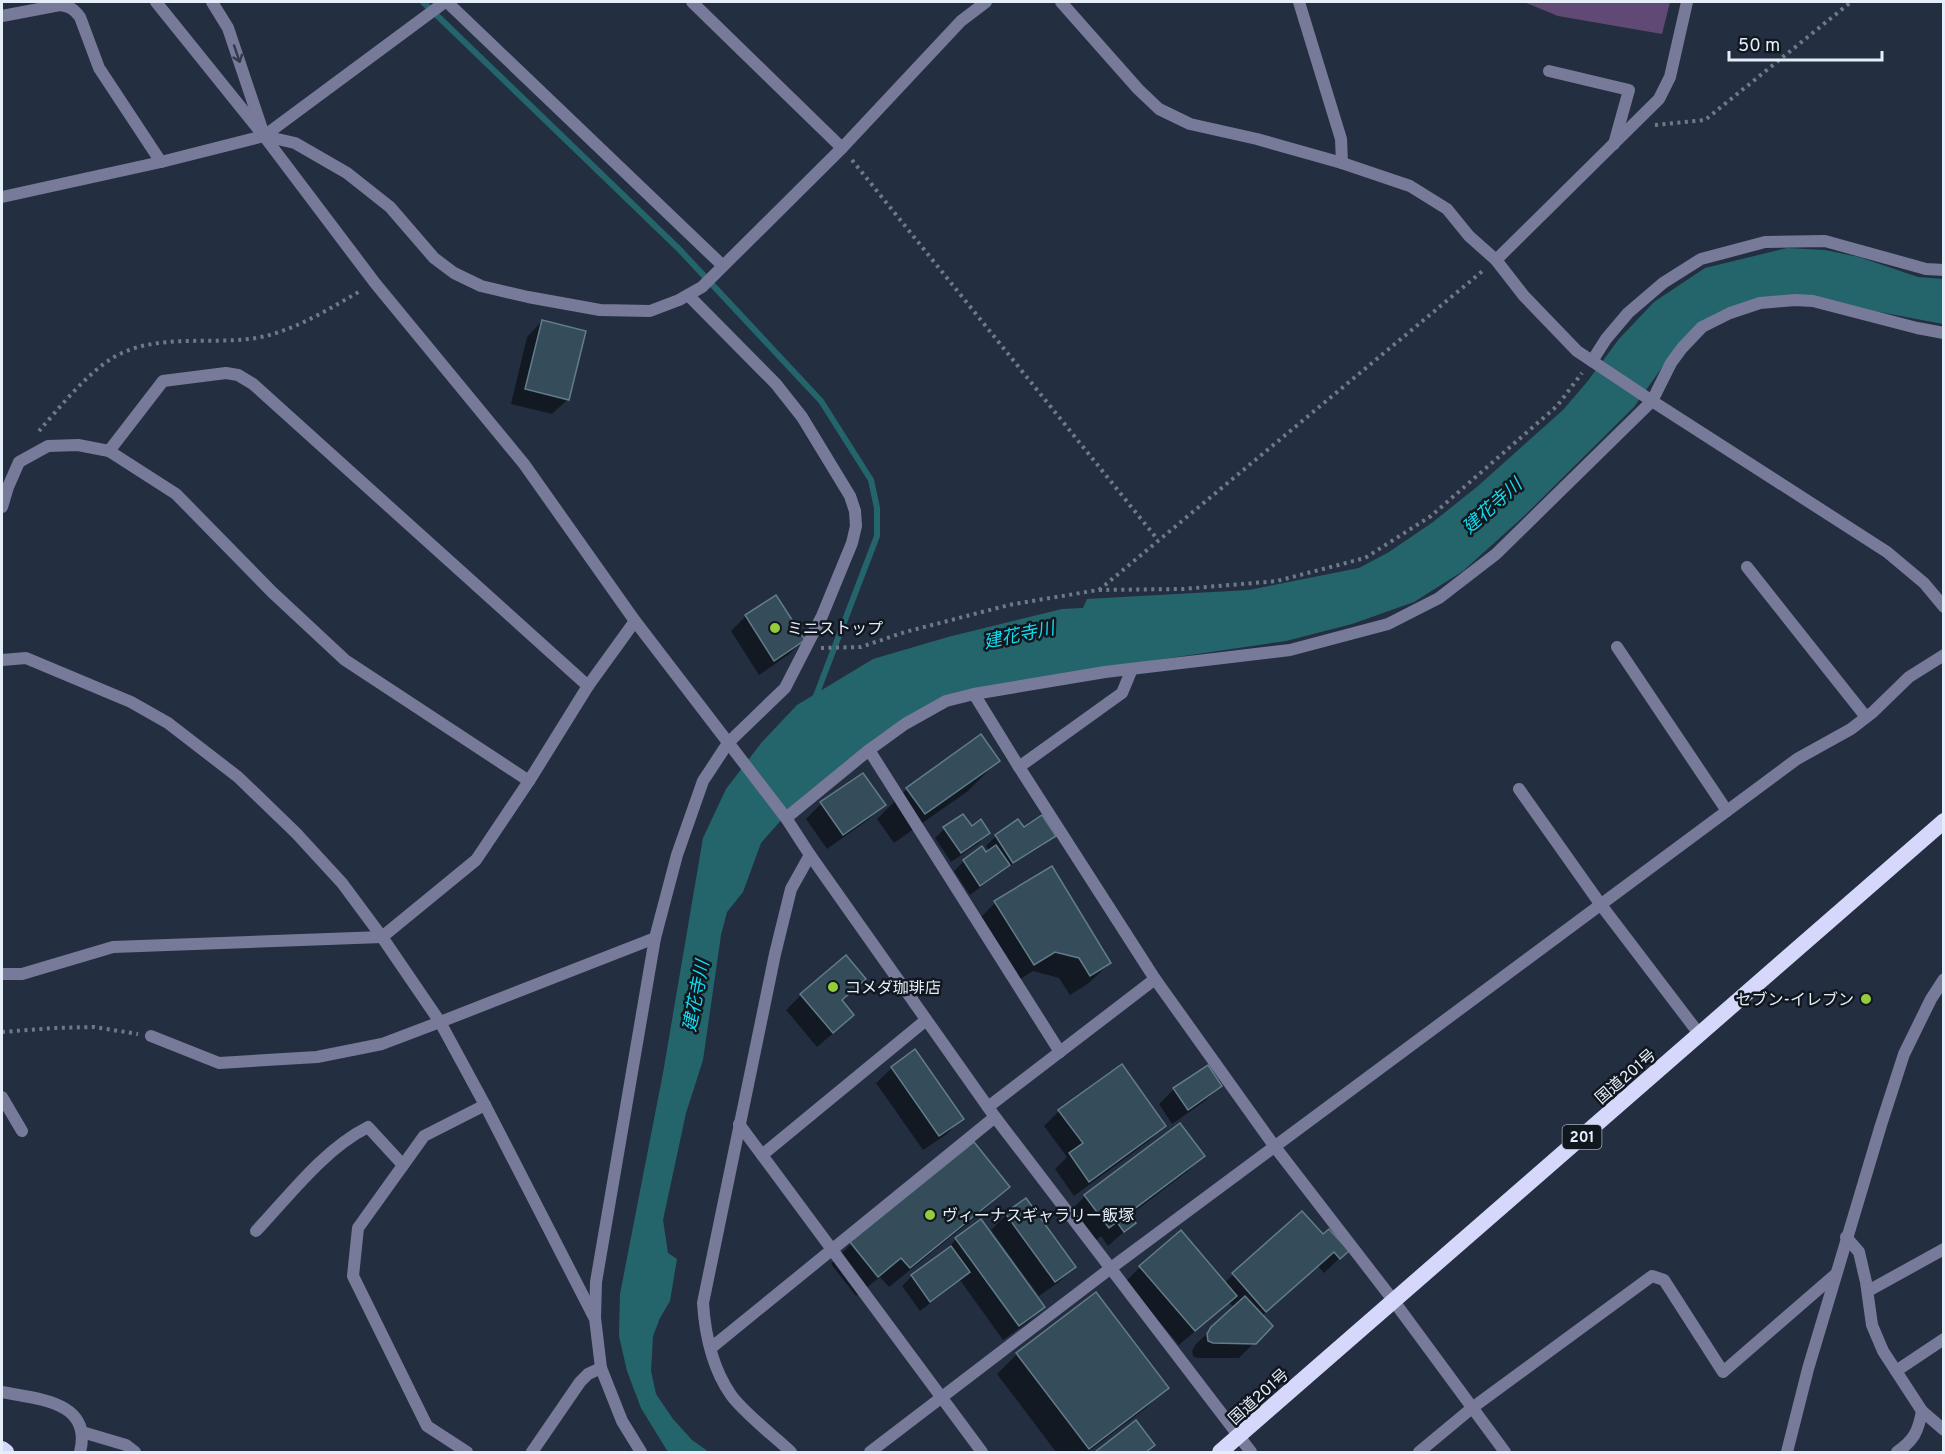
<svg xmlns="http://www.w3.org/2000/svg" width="1945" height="1454" font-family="Overpass,'Noto Sans JP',sans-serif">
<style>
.green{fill:#614975}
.water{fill:#24656c}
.shadow{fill:#0007}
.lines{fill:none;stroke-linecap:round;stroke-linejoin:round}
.stream{stroke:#24656c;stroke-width:6}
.building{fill:#354d5a;stroke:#627c89;stroke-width:1.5}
.path{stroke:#6f7a89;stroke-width:4;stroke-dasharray:3 4.5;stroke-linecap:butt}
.service{stroke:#787a9a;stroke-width:12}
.minor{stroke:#787a9a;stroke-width:12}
.tertiary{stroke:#787a9a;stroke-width:12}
.trunk{stroke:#d6d8fb;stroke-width:16}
.oneway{stroke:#353a4a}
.poi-dot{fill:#95cc3b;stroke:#11171f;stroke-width:2}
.labels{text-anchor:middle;stroke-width:5;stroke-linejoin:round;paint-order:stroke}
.shield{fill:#11171f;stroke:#a5adb8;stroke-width:1.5}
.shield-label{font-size:15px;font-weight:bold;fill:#e5edf9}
.poi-label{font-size:16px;fill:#e5edf9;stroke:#11171f;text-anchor:start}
.street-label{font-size:16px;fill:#e5edf9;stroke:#11171f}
.water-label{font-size:18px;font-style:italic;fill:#12ddf0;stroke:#11171f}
</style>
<rect width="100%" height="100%" fill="#232f41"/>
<path class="green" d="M 1524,2 L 1670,2 L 1662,34 L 1558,16 Z"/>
<path class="water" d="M 1787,248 L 1825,250 L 1859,257 L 1918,277 L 1943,279 L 1943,324 L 1806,298 L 1725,311 L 1675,349 L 1634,407 L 1523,517 L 1463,571 L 1414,602 L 1352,624 L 1286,641 L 1096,669 L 945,699 L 799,800 L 761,843 L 743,892 L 727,912 L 721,935 L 703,1060 L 686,1113 L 663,1220 L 668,1253 L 677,1259 L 670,1301 L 660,1318 L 653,1336 L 651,1371 L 656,1394 L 673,1419 L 692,1440 L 709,1452 L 668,1452 L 641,1408 L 627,1371 L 619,1336 L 620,1294 L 663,1073 L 703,838 L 726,789 L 762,742 L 797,705 L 873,659 L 948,637 L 1062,609 L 1083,608 L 1087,599 L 1249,590 L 1359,568 L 1389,552 L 1433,522 L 1478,486 L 1563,410 L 1587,382 L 1619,339 L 1654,302 L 1705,268 Z"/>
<g class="shadow">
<path d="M 542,321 L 568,399 L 552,414 L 511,404 L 527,337 Z"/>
<path d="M 746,616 L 804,640 L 788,655 L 759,675 L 731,631 Z"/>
<path d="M 998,761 L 968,791 L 894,843 L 877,819 L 907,789 Z"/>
<path d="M 863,775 L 884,805 L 868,820 L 827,849 L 806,819 L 821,804 Z"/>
<path d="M 971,828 L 988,833 L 979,843 L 951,862 L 935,838 L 944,829 Z"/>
<path d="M 1023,829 L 1054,835 L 1044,845 L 1002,871 L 970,895 L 954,871 L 964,861 L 982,848 L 986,854 L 990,852 L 986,846 L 996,836 Z"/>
<path d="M 995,903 L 1110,963 L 1089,983 L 1070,995 L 1059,978 L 1033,971 L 1013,984 L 975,923 Z"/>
<path d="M 864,979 L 841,1001 L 837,1030 L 817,1047 L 786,1010 L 801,995 Z"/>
<path d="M 892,1068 L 962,1118 L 947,1134 L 923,1150 L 876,1083 Z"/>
<path d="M 1220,1086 L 1205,1101 L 1172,1124 L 1159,1104 L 1174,1089 Z"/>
<path d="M 1059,1111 L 1164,1126 L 1149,1141 L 1074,1196 L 1055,1169 L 1067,1157 L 1044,1126 Z"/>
<path d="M 974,1144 L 1008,1187 L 988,1207 L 889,1287 L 880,1277 L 856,1296 L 831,1264 L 851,1244 Z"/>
<path d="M 1203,1156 L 1188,1171 L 1129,1216 L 1134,1223 L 1108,1246 L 1101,1236 L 1093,1243 L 1070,1211 L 1085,1196 Z"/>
<path d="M 1302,1213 L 1323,1237 L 1347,1251 L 1324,1273 L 1318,1266 L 1262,1316 L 1271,1326 L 1239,1358 L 1197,1358 L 1193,1356 L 1192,1351 L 1196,1344 L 1234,1308 L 1229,1302 L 1179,1345 L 1125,1282 L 1140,1267 L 1224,1283 Z"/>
<path d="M 1006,1215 L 1074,1267 L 1059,1282 L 1039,1296 L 991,1230 Z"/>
<path d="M 956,1239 L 1043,1307 L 1028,1322 L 1003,1340 L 960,1280 L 920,1311 L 902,1286 L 912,1276 L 942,1255 Z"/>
<path d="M 1017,1354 L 1167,1388 L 1146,1408 L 1088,1452 L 1056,1452 L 997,1374 Z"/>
<path d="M 1136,1422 L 1153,1445 L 1146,1452 L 1097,1452 Z"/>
</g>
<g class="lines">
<path class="stream" d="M 423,2 L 679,249 L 821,401 L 871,480 L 877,508 L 877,536 L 814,701"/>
</g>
<g class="building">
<path d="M 542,320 L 586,331 L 569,400 L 525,389 Z"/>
<path d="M 776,595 L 805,640 L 774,661 L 745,615 Z"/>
<path d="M 981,734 L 1000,761 L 925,814 L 906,788 Z"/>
<path d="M 863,773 L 886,805 L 843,835 L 820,802 Z"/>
<path d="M 963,814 L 972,826 L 981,819 L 990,833 L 961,853 L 943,827 Z"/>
<path d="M 1042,815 L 1056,836 L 1013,863 L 995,835 L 1018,819 L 1024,827 Z"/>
<path d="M 996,845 L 1010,865 L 980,886 L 963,860 L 982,846 L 986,852 Z"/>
<path d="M 1052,866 L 1111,963 L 1090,976 L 1079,958 L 1055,952 L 1034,965 L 994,901 Z"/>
<path d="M 846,955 L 866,979 L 842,1000 L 854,1015 L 833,1033 L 800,994 Z"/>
<path d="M 915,1049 L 964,1119 L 939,1136 L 891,1067 Z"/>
<path d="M 1122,1064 L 1166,1126 L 1089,1182 L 1069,1153 L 1083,1143 L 1058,1110 Z"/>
<path d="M 1208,1065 L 1222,1086 L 1188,1110 L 1173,1088 Z"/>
<path d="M 1180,1123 L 1205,1156 L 1129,1213 L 1136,1223 L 1124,1232 L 1117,1222 L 1109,1228 L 1084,1195 Z"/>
<path d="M 974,1142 L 1010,1187 L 910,1268 L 901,1258 L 878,1277 L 850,1242 Z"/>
<path d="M 1026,1198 L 1076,1267 L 1055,1282 L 1005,1213 Z"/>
<path d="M 1302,1211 L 1323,1234 L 1329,1229 L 1349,1251 L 1340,1259 L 1334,1252 L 1266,1312 L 1232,1273 Z"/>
<path d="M 981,1219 L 1045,1307 L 1019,1326 L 955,1238 Z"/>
<path d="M 1181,1230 L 1237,1296 L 1195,1331 L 1139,1266 Z"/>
<path d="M 951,1246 L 970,1272 L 930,1302 L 911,1275 Z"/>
<path d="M 1096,1292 L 1169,1388 L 1089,1449 L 1016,1353 Z"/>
<path d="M 1245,1296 L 1273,1326 L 1256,1344 L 1213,1343 L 1208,1341 L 1207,1334 L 1211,1327 Z"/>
<path d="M 1136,1420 L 1155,1445 L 1146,1452 L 1095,1452 Z"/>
</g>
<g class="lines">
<g class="path">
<path d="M 1655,125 L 1705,120 L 1851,2"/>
<path d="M 852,160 L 1158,540"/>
<path d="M 39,431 C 60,407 86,374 114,357 C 154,334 205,344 249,339 C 290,334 327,310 362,290"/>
<path d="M 1099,590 L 1485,269"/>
<path d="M 821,648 L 861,647 L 905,632 L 1009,605 L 1098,590 L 1183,589 L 1277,581 L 1365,558 L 1431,516 L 1557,406 L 1582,373"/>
<path d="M 2,1032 L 54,1028 L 94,1027 L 138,1034"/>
</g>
<g class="service">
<path d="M 151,1036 L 219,1063 L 317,1057 L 382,1044 L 440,1022"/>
<path d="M 1868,1291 L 1944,1249"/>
</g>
<g class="minor">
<path d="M 212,2 L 228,28 L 264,135"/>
<path d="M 447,2 L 722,265"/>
<path d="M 692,2 L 842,148"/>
<path d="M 1061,2 L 1138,89 L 1159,109 L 1190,124 L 1257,139 L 1342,163 L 1410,186 L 1447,209 L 1469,236 L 1496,260 L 1524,296 L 1577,351 L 1652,401 L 1887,552 L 1924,583 L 1944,607"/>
<path d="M 1299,2 L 1341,139 L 1342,163"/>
<path d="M 2,16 L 60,5 C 69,6 74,9 80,17 L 99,68 L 161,162"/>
<path d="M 1549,71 L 1629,90 L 1614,144"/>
<path d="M 264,136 L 295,143 L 347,173 L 390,207 L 434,258 L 454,273 L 481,286 L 528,297 L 600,310 L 650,311 L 679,300 L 702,287 L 842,148 L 961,21 L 986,2"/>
<path d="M 2,197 L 161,162 L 264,136 L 445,2"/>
<path d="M 1496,260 L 1659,99 L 1670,77 L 1687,2"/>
<path d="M 1592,361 L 1606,339 L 1628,313 L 1663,283 L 1701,259 L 1765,242 L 1825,241 L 1926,269 L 1944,270"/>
<path d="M 109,451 L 163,381 L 226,373 L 238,375 L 253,384 L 588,686"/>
<path d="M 2,507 L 8,487 L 19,462 L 48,446 L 78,445 L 109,451 L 176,494 L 272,592 L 345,660 L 529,781"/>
<path d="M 1747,567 L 1866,717"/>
<path d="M 1617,647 L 1727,811"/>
<path d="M 2,660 L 26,658 L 131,702 L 168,723 L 238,777 L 296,833 L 342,883 L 382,937 L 440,1022 L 485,1105 L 594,1317"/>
<path d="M 1132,669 L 1122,693 L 1019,767 L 1155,979 L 1275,1147 L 1393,1300 L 1505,1452"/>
<path d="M 974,694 L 1019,767"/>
<path d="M 869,750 L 1060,1052"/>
<path d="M 1519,789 L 1601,905 L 1700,1035"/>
<path d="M 786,818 L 869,750 L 905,724 L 946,701 L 974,694 L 1105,672 L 1290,650 L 1388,624 L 1439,598 L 1496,554 L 1652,401 L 1671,363 L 1682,348 L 1702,327 L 1730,313 L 1760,303 L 1795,300 L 1813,301 L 1917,328 L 1944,333"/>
<path d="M 2,974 L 22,974 L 113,947 L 382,937 L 476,860 L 529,781 L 588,686 L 635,621"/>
<path d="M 440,1022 L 655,938"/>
<path d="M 2,1097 L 22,1131"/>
<path d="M 988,1107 L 1155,979"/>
<path d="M 739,1124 L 982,1452"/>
<path d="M 762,1155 L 926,1020"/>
<path d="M 256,1231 C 290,1195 323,1150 368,1127 L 403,1165"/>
<path d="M 1846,1237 L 1859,1252 L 1866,1282 L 1872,1325 L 1883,1351 L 1922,1411 C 1918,1432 1914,1440 1897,1452"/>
<path d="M 711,1348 L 995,1117"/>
<path d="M 1896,1371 L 1944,1339"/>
<path d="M 2,1392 C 37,1399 93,1401 80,1452"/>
<path d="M 1922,1411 L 1944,1430"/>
<path d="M 82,1432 L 126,1445 L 135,1452"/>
<path d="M 467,1452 L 427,1426 L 353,1276 L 358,1228 L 424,1136 L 485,1105"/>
<path d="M 532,1452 L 580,1382 L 588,1374 L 601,1368"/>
<path d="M 641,1452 L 622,1421 L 601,1368 L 595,1318 L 596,1282 L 655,938 L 677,855 L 703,781 L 728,743 L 785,688 L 822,616 L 852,543 L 856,526 L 855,511 L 850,496 L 802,417 L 776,384 L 688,295"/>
<path d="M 791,1452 C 774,1436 744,1413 731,1395 C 713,1369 705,1334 703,1303 L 775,954 L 791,889 L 810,855"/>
<path d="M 870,1452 L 1111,1268 L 1797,759 L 1851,729 L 1873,712 L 1909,677 L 1944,655"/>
<path d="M 1419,1452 L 1472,1408 L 1652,1276 L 1664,1280 L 1723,1372 L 1836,1274"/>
</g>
<g class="tertiary">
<path d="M 156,2 L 264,136 L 375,283 L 524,464 L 635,621 L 786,818 L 810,855 L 995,1117 L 1251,1452"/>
<path d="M 1787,1452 L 1808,1369 L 1881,1125 L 1904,1054 L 1931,999 L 1944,979"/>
</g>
<g class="trunk">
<path d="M 2,1449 L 6,1452"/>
<path d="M 1220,1452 L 1944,821"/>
</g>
</g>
<defs><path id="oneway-shaft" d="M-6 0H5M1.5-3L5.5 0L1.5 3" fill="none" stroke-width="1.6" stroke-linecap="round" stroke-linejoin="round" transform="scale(1.5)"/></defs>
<use class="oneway" href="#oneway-shaft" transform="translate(237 54) rotate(71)"/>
<g class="poi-dot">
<circle cx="775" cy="628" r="6"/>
<circle cx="833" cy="987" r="6"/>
<circle cx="1866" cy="999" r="6"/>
<circle cx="930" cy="1215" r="6"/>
</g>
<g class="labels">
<rect class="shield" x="1562.5" y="1125" width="39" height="24" rx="4.5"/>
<g class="shield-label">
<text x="1582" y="1142">201</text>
</g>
<g class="poi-label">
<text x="787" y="634">ミニストップ</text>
<text x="845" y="993">コメダ珈琲店</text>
<text x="1854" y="1005" text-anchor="end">セブン-イレブン</text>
<text x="942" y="1221">ヴィーナスギャラリー飯塚</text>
</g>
<g class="street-label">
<text transform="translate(1625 1076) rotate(-41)" y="6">国道201号</text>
<text transform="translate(1258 1396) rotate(-42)" y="6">国道201号</text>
</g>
<g class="water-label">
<text transform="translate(1492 506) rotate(-42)" y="6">建花寺川</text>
<text transform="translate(1019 635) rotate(-12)" y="6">建花寺川</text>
<text transform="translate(696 996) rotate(-79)" y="6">建花寺川</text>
</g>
</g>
<rect width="1945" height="1454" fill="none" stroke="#e5edf9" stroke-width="6"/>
<path d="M1729 51v9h153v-9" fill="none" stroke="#e5edf9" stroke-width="3"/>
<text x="1738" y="51" font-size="18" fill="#e5edf9" stroke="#11171f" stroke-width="4.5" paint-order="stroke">50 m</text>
</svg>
